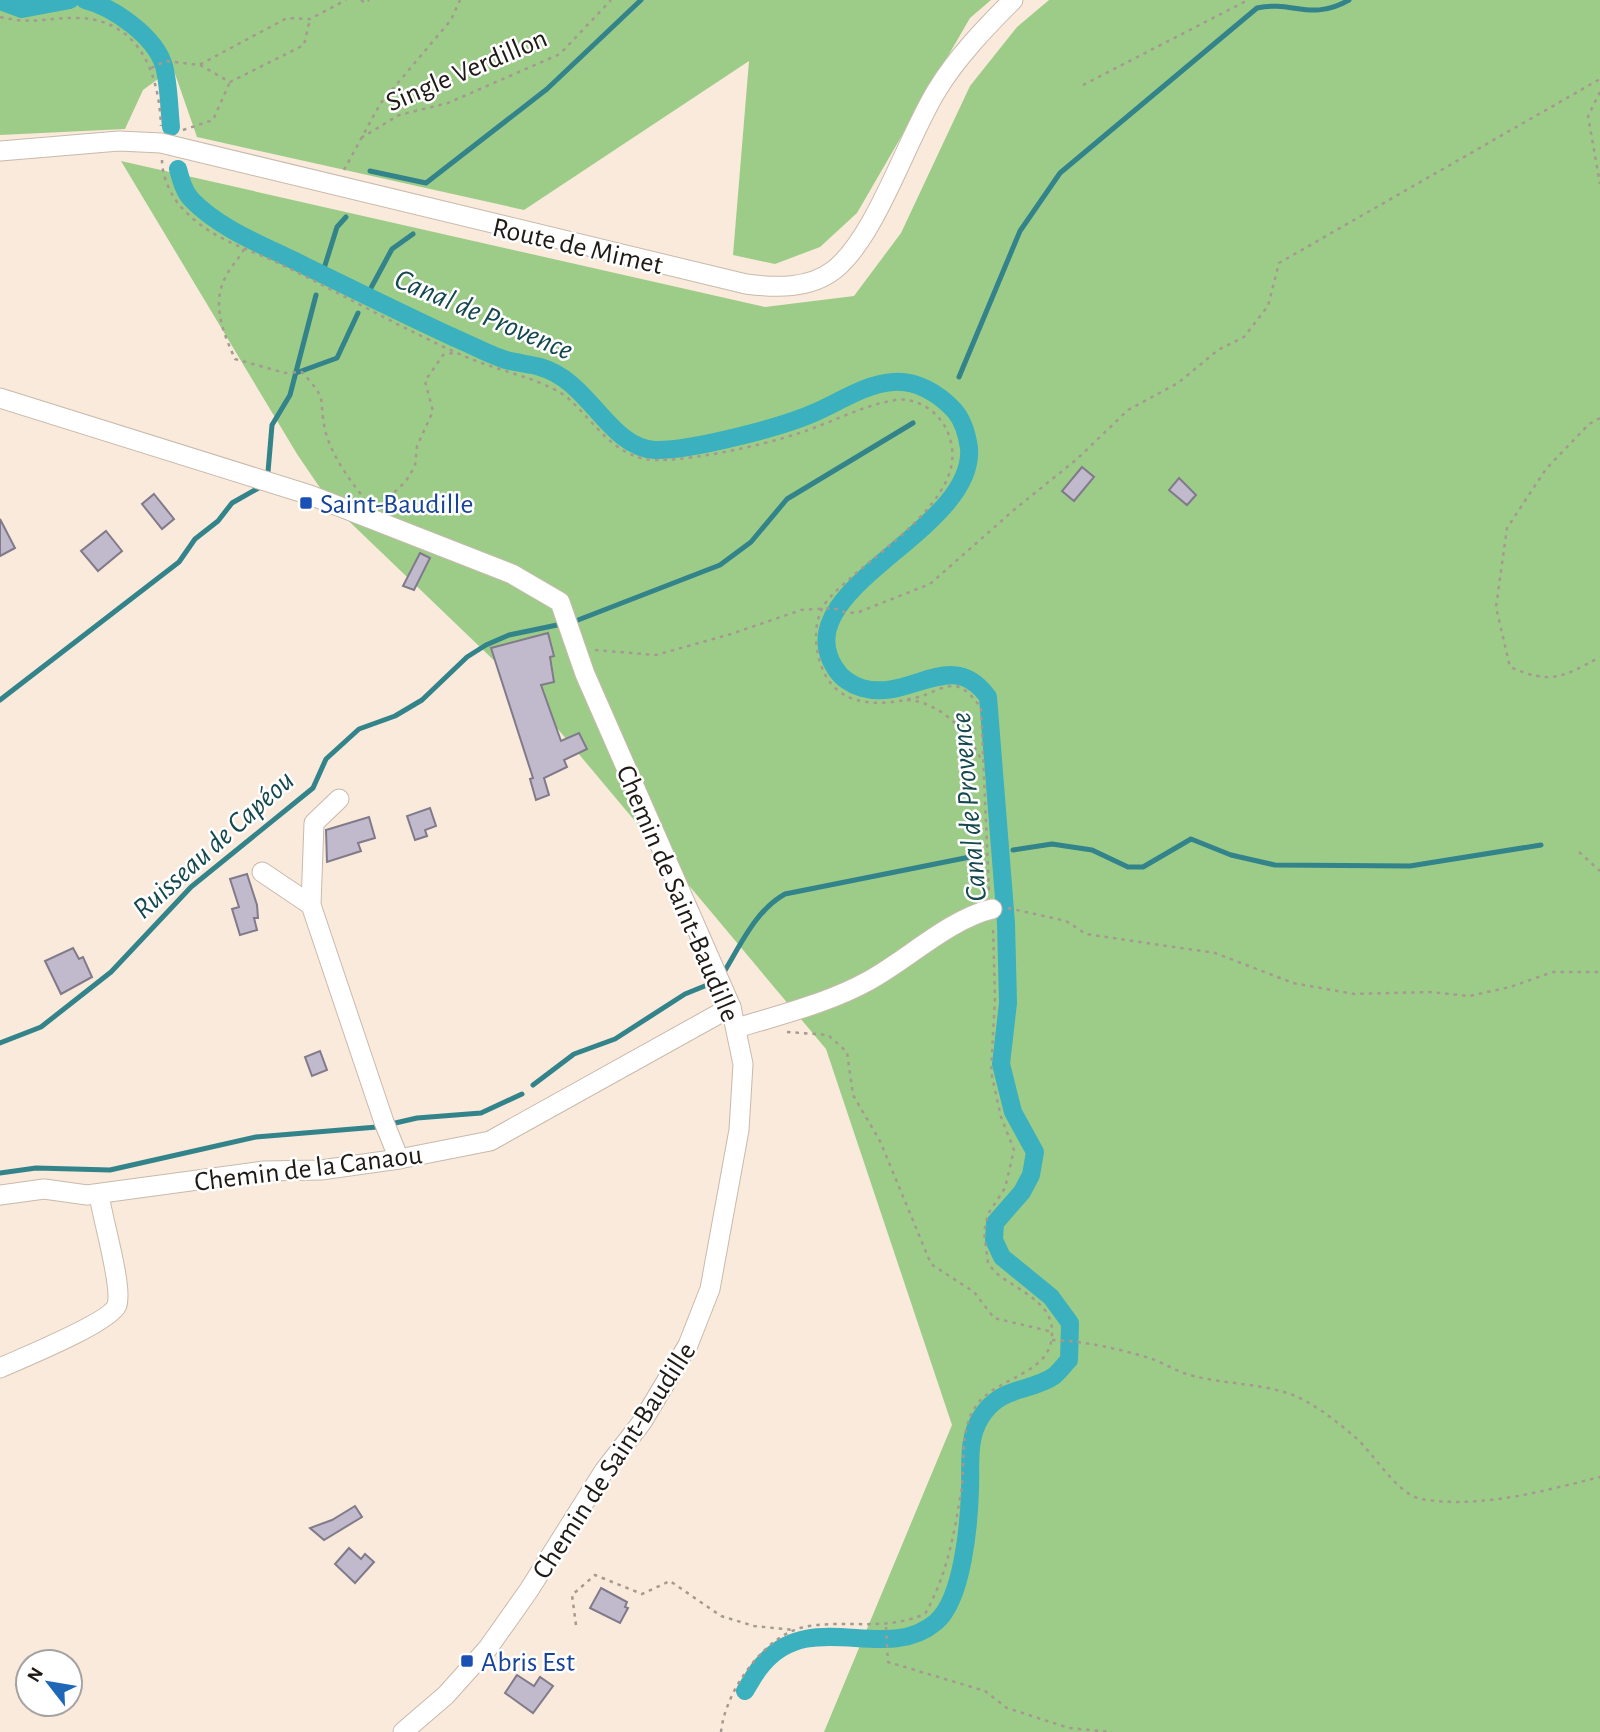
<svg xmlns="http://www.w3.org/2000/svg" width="1600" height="1732" font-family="'Alegreya Sans',sans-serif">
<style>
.forest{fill:#9dcc89}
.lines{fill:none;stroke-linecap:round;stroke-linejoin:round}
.stream{stroke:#33838b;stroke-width:5}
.canal{stroke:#3bb0be;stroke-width:18}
.building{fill:#c0bacc;stroke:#807a8a;stroke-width:2}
.minor-casing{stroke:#c8baac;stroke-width:21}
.path{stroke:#a59a8f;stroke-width:2.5;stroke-dasharray:3.5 5;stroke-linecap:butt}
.minor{stroke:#fff;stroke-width:19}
.transit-dot{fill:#1a4fb4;stroke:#fff;stroke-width:2.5}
.labels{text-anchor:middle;stroke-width:5;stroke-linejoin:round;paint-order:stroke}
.street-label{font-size:28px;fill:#1f1a15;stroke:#fff}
.transit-label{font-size:28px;fill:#164399;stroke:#fff;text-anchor:start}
.water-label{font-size:30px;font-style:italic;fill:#15484e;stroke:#fff}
</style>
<rect width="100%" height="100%" fill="#f9eadb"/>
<g class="forest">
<path d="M 0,0 L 991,0 L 970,18 L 857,213 L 820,247 L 775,264 L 733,255 L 749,61 L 524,210 L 197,137 L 173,68 L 143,90 L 125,129 L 0,135 Z"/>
<path d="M 1049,0 L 1600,0 L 1600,1732 L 824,1732 L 952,1425 L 826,1049 L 526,691 L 331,504 L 297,454 L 121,161 L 765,307 L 854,296 L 901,233 L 970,86 L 1017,27 Z"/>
</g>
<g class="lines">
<g class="stream">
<path d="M 370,171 L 426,183 L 547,89 L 641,0"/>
<path d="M 321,278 L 337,227 L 346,217"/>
<path d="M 365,299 L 392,249 L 413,234"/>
<path d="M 296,373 L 337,358 L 358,313"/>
<path d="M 959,377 L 1020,231 L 1060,173 L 1257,8 C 1293,0 1310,22 1349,0"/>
<path d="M 268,472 L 272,425 L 290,395 L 316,295"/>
<path d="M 578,620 L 720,565 L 751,542 L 787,499 L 913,423"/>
<path d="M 0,700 L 179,562 L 195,539 L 218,521 L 232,503 L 262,486"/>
<path d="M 1013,850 L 1052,844 L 1092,850 L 1128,867 L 1143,867 L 1191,839 L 1231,855 L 1275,865 L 1410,866 L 1541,845"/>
<path d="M 724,972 C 741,944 756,910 785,894 L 970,857"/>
<path d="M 0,1043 L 41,1027 L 111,972 L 191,887 L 313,788 L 326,759 L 359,729 L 395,716 L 422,700 L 467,657 L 486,645 L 509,635 L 562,624"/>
<path d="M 533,1085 L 574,1054 L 615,1039 L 685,994 L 712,983"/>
<path d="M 391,1124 L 417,1118 L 481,1113 L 522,1094"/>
<path d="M 0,1173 L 36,1168 L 110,1170 L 256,1137 L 377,1127"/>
</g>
<g class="canal">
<path d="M 85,0 C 113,7 155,36 164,66 C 169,85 169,107 171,127"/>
<path d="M 0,1 L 22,9 L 70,0"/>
<path d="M 178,169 C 181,180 184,192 192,200 C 222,231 268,247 305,266 C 355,290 405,315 455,338 C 472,345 489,355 506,360 C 517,363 529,364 540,367 C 589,380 609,448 655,450 C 690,451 783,427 816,412 C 841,401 865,384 893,382 C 916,380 938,393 954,410 C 963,420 967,434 969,448 C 976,532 784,588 835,668 C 841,678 852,685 862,688 C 911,702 951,646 988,697 L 1006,923 L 1008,1003 L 1001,1064 L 1013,1112 L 1035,1152 L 1031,1175 L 1022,1192 L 995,1223 L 994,1240 L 1002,1257 L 1051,1297 L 1070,1323 L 1069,1360 C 1064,1365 1059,1372 1054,1376 C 1029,1393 1001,1385 981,1417 C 967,1439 971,1464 970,1490 C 969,1523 963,1599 936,1622 C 886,1665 811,1606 762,1665 C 755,1673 750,1683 745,1691"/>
</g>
</g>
<g class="building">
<path d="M 1082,467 L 1094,477 L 1074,501 L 1062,491 Z"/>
<path d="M 1179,478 L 1196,495 L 1187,505 L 1169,490 Z"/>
<path d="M 154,494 L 174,519 L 162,529 L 142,504 Z"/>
<path d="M 0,519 L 15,548 L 0,556 Z"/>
<path d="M 106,531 L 122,551 L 98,571 L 81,551 Z"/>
<path d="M 420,553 L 430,558 L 414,590 L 403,586 Z"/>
<path d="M 548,633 L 554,656 L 550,657 L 554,682 L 541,685 L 561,741 L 579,733 L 587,749 L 564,760 L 567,767 L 544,778 L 549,795 L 536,800 L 530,779 L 533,778 L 491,648 Z"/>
<path d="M 430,808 L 436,826 L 425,830 L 427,836 L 415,840 L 407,816 Z"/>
<path d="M 369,817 L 375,838 L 358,843 L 361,851 L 327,862 L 326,830 Z"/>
<path d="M 247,874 L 257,905 L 258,918 L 254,918 L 257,930 L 240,935 L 232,909 L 239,907 L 230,879 Z"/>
<path d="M 73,948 L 79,959 L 83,957 L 92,977 L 61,994 L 45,961 Z"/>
<path d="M 320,1051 L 327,1070 L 312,1076 L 305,1057 Z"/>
<path d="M 355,1506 L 362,1517 L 324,1540 L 310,1528 L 332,1520 Z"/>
<path d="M 349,1548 L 361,1559 L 365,1554 L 374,1562 L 355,1583 L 335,1564 Z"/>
<path d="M 601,1588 L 627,1602 L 625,1607 L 628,1608 L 620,1623 L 590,1608 Z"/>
<path d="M 517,1675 L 534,1686 L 540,1677 L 553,1686 L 533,1713 L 505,1693 Z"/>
</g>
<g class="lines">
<defs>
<g id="minor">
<path d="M 0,151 L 119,141 L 161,143 L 746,284 C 776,288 809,289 834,270 C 876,237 907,138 937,90 C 957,57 986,27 1013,0"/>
<path d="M 0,398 L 310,495 L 512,574 L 560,602 L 585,674 L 731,1007 L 743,1064 L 739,1130 L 710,1289 L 688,1345 L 642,1422 L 604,1471 L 529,1590 L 488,1648 L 446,1695 L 403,1732"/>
<path d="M 339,799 L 314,823 L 311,905 L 384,1122 L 399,1159"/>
<path d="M 262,872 L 311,905"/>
<path d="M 737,1028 C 782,1014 829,1003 870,980 C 908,959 950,919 992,909"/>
<path d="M 0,1195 L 44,1189 L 87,1195 L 264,1171 L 321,1170 L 399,1159 L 490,1141 L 731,1007"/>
<path d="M 0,1368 C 20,1359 111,1322 117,1305 C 123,1286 102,1218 99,1194"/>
</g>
</defs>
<use href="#minor" class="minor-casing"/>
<g class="path">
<path d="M 361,0 L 365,3 L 369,0"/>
<path d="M 0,17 C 35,25 48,17 80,18 C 140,21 159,74 161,126"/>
<path d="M 200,65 L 230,82 L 304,45 L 310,19"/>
<path d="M 151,68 L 166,61 L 199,65 L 287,18 L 310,19 L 346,0"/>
<path d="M 1083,85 L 1248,0"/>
<path d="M 1600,92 L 1588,116 L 1600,184"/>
<path d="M 183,130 L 213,120 L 230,82"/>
<path d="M 361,138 L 399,115 L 448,103 L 560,54 L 611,0"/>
<path d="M 162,160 C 162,177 172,199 184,210 C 209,237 242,247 274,261 C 335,290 393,324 455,352 C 480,364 507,371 533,380 C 545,385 561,391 570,400 C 597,425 617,461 659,460 C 698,460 780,442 816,427 C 843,417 866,405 895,400 C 909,398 922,403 933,412 C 944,422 950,433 952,448 C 959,498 887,546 854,575 C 843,585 827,597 821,611 C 812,631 816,660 827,678 C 847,710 890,705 922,696 C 932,693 944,685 955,686 C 967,688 975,700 981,708 L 989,892"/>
<path d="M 344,170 L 380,104 L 451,20 L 460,0"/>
<path d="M 244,249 C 239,259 231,266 226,276 C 211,304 223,332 235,359 L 285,373 L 302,372 C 329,402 318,395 325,430 C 331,454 348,478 363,497"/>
<path d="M 1600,418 L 1589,424 L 1546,469 L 1507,528 L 1496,607 L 1510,667 C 1551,685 1563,677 1600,657"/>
<path d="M 382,504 L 406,481 L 415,466 L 417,446 L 433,411 L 425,381 L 443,355 L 453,353"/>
<path d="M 595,650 L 656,655 L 731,634 L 801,610 L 833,608 L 847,613 L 859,612 L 930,584 L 1015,509 L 1077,459 L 1128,410 L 1178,383 L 1218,350 L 1244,337 L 1268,306 L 1279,263 L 1600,79"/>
<path d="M 907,700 C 941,702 968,732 982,761"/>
<path d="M 1579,852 L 1600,871"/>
<path d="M 1008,908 L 1066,921 L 1086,934 L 1215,953 L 1293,983 L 1354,994 L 1429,992 L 1469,996 L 1510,987 L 1553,972 L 1600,972"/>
<path d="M 787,1032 L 828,1035 L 847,1052 L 853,1095 L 880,1141 L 931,1264 L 974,1292 L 994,1318 L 1053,1332"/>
<path d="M 1052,1340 C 1084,1341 1115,1348 1146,1357 C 1161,1361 1175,1371 1190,1375 C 1228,1386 1275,1382 1309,1403 C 1325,1412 1342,1426 1356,1438 C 1375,1455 1397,1494 1421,1499 C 1481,1509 1543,1491 1600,1477"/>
<path d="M 576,1625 L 572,1595 L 595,1575 L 642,1594 L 670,1581 L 721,1616 L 754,1626 L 794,1630"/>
<path d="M 886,1627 L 888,1662 L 985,1691 L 1007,1708 L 1069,1728 L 1112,1732"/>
<path d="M 721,1732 C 725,1691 766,1632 809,1626 C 850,1620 885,1631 925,1614 C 947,1575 954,1535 961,1492 C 966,1462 958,1429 978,1403 C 1000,1376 1051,1374 1052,1334 C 1054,1301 1015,1290 994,1271 L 988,1263 L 984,1232 L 988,1214 L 1005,1188 L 1014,1150 L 1001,1117 L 991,1072 L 995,998 L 993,926"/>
</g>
<use href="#minor" class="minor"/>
</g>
<g class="transit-dot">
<rect x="299" y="496" width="14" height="14" rx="3.5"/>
<rect x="460" y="1654" width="14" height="14" rx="3.5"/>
</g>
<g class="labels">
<g class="street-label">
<text transform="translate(466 69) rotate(-23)" y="10">Single Verdillon</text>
<text transform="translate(578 245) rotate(13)" y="10">Route de Mimet</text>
<text transform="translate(679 893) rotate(67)" y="10">Chemin de Saint-Baudille</text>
<text transform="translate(308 1167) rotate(-7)" y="10">Chemin de la Canaou</text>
<text transform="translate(613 1460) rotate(-57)" y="10">Chemin de Saint-Baudille</text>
</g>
<g class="transit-label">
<text x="320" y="513">Saint-Baudille</text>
<text x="481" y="1671">Abris Est</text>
</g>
<g class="water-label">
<text transform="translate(484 314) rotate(23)" y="10">Canal de Provence</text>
<text transform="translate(968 807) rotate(-95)" y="10">Canal de Provence</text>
<text transform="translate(213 844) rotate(-42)" y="10">Ruisseau de Capéou</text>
</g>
</g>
<g transform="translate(49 1683) rotate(301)"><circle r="33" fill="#ffffff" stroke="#a5a3a1" stroke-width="2"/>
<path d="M0-5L12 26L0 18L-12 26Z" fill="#1f68b8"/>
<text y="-10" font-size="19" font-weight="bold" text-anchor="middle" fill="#1f1a15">N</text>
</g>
</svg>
